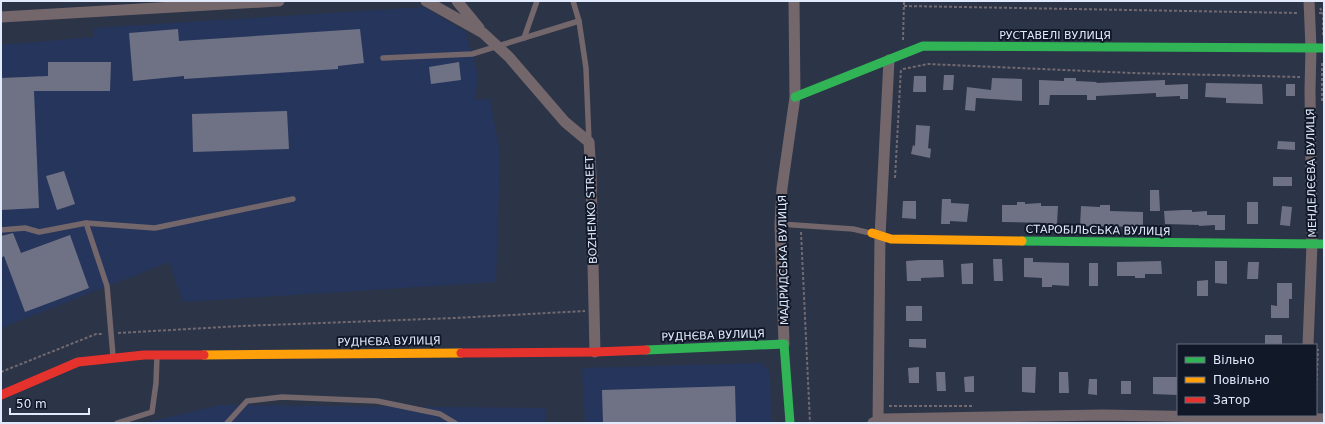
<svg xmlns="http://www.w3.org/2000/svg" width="1325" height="424" font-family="'DejaVu Sans',sans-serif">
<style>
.built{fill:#26355c}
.building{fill:#6f7284}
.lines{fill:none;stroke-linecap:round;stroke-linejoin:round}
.path{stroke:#736a70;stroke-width:2;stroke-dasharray:3 2;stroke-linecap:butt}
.lane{stroke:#74676b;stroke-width:5.5}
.street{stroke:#74676b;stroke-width:11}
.fast{stroke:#30b455;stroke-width:9}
.slow{stroke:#ff9f0a;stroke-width:9}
.jam{stroke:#e5322d;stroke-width:9}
.labels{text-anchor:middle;stroke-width:4;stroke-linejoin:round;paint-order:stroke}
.street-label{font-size:11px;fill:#e2eafd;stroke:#111828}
</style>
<rect width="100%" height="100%" fill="#2c3448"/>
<g class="built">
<path d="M 424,7 L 466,32 L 478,75 L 475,100 L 490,99 L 500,153 L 496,282 L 183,302 L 169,262 L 1,328 L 1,45 L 94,37 L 94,28 Z"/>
<path d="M 761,363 L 770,371 L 771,423 L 585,423 L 582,368 Z"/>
<path d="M 221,405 L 545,408 L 545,423 L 144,423 Z"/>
</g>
<g class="building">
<path d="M 178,29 L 179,41 L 360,29 L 364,63 L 338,66 L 338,69 L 184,79 L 184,76 L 133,81 L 129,33 Z"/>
<path d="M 48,62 L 111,62 L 110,91 L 34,91 L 39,208 L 1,210 L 1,78 L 48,76 Z"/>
<path d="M 459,62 L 461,80 L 431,84 L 429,67 Z"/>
<path d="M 944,75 L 954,75 L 953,90 L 943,90 Z"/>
<path d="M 914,76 L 926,76 L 926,92 L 913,92 Z"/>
<path d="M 992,78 L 1022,79 L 1022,101 L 976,98 L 975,111 L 965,110 L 967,87 L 991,90 Z"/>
<path d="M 1064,78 L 1076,78 L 1076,81 L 1097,82 L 1096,83 L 1165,80 L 1165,85 L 1188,84 L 1188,99 L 1180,99 L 1180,96 L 1156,97 L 1156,93 L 1096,96 L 1096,100 L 1087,100 L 1087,95 L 1050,95 L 1049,105 L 1039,105 L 1039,80 L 1064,81 Z"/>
<path d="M 1206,83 L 1262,84 L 1263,104 L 1226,103 L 1226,98 L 1205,97 Z"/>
<rect x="1286" y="84" width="9" height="12"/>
<path d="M 287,111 L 289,149 L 193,152 L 192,114 Z"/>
<path d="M 916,125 L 930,126 L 928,148 L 931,149 L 930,158 L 911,154 L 913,145 L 915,146 Z"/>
<path d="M 1278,141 L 1295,142 L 1295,150 L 1277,149 Z"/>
<path d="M 64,171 L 75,204 L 57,210 L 46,176 Z"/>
<rect x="1273" y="177" width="19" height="9"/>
<path d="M 1150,190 L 1159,190 L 1160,211 L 1150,211 Z"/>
<path d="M 942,199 L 951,199 L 951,203 L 969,204 L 967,222 L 950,221 L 950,224 L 941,224 Z"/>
<path d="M 903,201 L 916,201 L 916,219 L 902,218 Z"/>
<path d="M 1017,202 L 1025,202 L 1025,204 L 1041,203 L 1041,206 L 1058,206 L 1057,225 L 1047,225 L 1047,223 L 1002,222 L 1002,205 L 1017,205 Z"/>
<rect x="1247" y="202" width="11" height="22"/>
<path d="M 1100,205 L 1110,205 L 1110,211 L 1143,212 L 1143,227 L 1080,226 L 1081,206 L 1100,207 Z"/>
<path d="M 1282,206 L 1292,207 L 1290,226 L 1280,225 Z"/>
<path d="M 1184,210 L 1192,210 L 1192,212 L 1207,211 L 1207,215 L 1225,215 L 1225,230 L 1215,230 L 1215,225 L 1199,226 L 1199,225 L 1165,224 L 1164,211 Z"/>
<path d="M 13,233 L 21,253 L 70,235 L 89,288 L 25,312 L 4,256 L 1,258 L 1,236 Z"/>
<path d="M 1024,258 L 1033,258 L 1033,262 L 1069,263 L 1069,286 L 1052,285 L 1052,287 L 1042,287 L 1042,278 L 1024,277 Z"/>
<path d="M 993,259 L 1002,259 L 1003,281 L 994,281 Z"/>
<path d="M 920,260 L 943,260 L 944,277 L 921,278 L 921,281 L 907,281 L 906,261 Z"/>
<path d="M 1161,261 L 1162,274 L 1145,274 L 1145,278 L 1135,278 L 1135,276 L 1117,276 L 1117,262 Z"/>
<path d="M 1215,261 L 1227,261 L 1227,284 L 1215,283 Z"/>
<path d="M 1248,262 L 1259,262 L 1258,279 L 1247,279 Z"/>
<path d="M 973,263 L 973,284 L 962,284 L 961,264 Z"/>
<rect x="1089" y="263" width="9" height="23"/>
<path d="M 1208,280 L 1208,296 L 1197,296 L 1197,281 Z"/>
<path d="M 1277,283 L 1292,283 L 1292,299 L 1289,299 L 1289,318 L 1271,318 L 1271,305 L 1277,306 Z"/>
<rect x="906" y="306" width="16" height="15"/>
<rect x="1265" y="335" width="17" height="10"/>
<path d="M 909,339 L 926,339 L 926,348 L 909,347 Z"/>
<path d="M 919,367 L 919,383 L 909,383 L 908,368 Z"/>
<path d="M 1022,367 L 1036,367 L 1035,393 L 1022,392 Z"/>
<path d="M 936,372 L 945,372 L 946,391 L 937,391 Z"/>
<path d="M 1059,372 L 1068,372 L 1069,393 L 1059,393 Z"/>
<path d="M 974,376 L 974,392 L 965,392 L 964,377 Z"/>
<path d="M 1153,377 L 1178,377 L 1178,395 L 1153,394 Z"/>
<path d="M 1089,379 L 1097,379 L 1097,395 L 1088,394 Z"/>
<rect x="1121" y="381" width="10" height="13"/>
<path d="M 735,386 L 736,423 L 603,423 L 602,390 Z"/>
</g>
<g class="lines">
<g class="path">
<path d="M 904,6 L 1299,13"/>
<path d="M 1320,8 L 1323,13 L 1323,35"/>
<path d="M 1319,13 L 1324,13"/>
<path d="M 903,40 L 904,1"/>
<path d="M 903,69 L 928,64 L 1132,73 L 1300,77"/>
<path d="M 1322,101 L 1322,63"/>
<path d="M 895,178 L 901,68"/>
<path d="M 801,232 L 810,423"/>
<path d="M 118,333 L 241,326 L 455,318 L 585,311"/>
<path d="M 1,372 L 96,334 L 103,334"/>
<path d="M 1316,396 L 1318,349"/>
<path d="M 889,406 L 974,406"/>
</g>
<g class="lane">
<path d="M 573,1 L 579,21 L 586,68 L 589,142"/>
<path d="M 524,38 L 537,1"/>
<path d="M 383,58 L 472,54 L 579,21"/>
<path d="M 86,223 L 107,286 L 113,356"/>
<path d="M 780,224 L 853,229 L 870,233"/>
<path d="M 1,230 L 25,228 L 39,232 L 86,223 L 155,228 L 293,199"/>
<path d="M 117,423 L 152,412 L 156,383 L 157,356"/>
<path d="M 227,423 L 247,401 L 282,397 L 377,401 L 440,414 L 455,423"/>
</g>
<g class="street">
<path d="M 426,1 L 483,33 L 509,57 L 565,122 L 589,142 L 591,174 L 595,352"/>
<path d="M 457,1 L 479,28"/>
<path d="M 1,17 L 279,1"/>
<path d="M 784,344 L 780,224 L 782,188 L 795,97 L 794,1"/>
<path d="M 1308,345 L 1312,244 L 1310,90 L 1311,48 L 1309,1"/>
<path d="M 873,423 L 884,419 L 1103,415 L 1324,419"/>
<path d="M 878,423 L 880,236 L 889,60"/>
</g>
<g class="fast">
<path d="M 795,97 L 923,46 L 1324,48"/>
<path d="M 1022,241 L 1324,244"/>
<path d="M 646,350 L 784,344 L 790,423"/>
</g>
<g class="slow">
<path d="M 872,233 L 891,239 L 1022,241"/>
<path d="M 204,355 L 461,353"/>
</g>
<g class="jam">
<path d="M 461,353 L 595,352 L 646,350"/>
<path d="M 1,395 L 78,362 L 144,355 L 204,355"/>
</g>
</g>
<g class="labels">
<g class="street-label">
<text x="1055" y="39">РУСТАВЕЛІ ВУЛИЦЯ</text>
<text transform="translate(1311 173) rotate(-91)" y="4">МЕНДЕЛЄЄВА ВУЛИЦЯ</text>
<text transform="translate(591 210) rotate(-92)" y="4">BOZHENKO STREET</text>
<text transform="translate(1098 230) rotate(1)" y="4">СТАРОБІЛЬСЬКА ВУЛИЦЯ</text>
<text transform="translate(783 260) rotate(-91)" y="4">МАДРИДСЬКА ВУЛИЦЯ</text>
<text transform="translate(713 335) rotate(-2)" y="4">РУДНЄВА ВУЛИЦЯ</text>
<text transform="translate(389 341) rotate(-1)" y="4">РУДНЄВА ВУЛИЦЯ</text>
</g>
</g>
<rect width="1325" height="424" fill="none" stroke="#e2eafd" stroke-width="4"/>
<rect x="1177" y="344" width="140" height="72" fill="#111828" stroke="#656c7d"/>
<rect x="1185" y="357" width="20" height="6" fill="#30b455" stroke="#656c7d"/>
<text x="1213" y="364" font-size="12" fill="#e2eafd">Вільно</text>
<rect x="1185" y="377" width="20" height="6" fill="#ff9f0a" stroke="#656c7d"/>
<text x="1213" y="384" font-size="12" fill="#e2eafd">Повільно</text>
<rect x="1185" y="397" width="20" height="6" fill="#e5322d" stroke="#656c7d"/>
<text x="1213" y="404" font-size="12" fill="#e2eafd">Затор</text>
<path d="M10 408v6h79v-6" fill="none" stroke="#e2eafd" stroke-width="2"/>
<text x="16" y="408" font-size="12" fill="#e2eafd" stroke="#111828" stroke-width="3" paint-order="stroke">50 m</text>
</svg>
